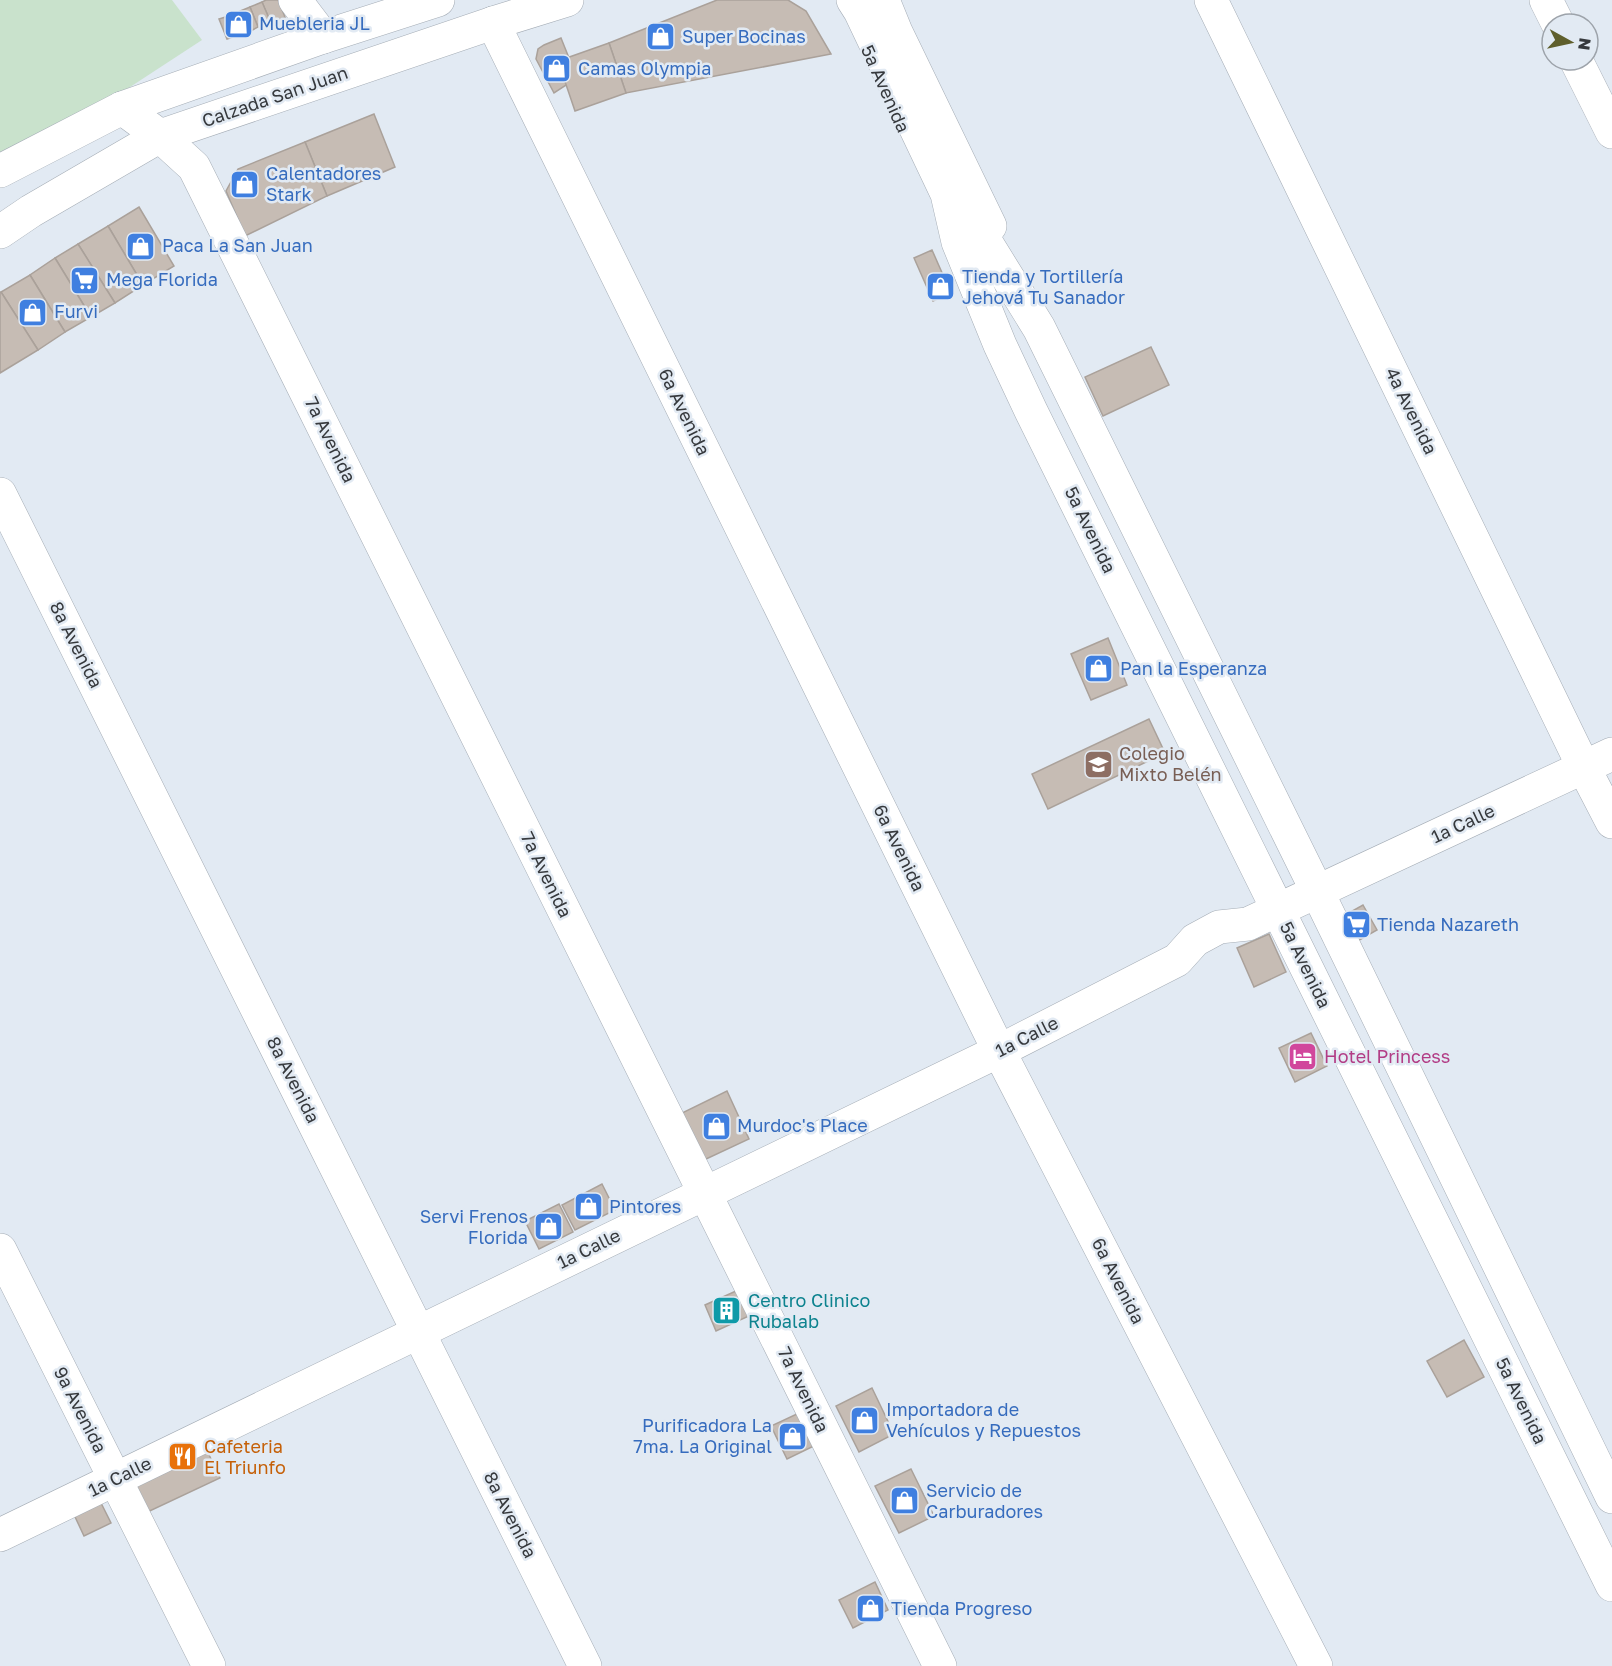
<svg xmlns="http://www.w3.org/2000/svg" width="1612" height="1666" font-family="'Golos Text',sans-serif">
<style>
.green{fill:#c9e2cc}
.building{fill:#c6bcb4;stroke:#aaa19a;stroke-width:1.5}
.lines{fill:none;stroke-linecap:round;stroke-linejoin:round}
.street-casing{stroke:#a5adb6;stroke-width:34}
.secondary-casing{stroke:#a5adb6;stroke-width:34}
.primary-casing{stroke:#a5adb6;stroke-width:34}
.street{stroke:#fff;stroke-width:33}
.secondary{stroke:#fff;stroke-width:33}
.primary{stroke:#fff;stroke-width:33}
.labels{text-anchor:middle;stroke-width:5;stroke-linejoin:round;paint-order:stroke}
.shop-label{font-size:18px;fill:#366cbe;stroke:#e2eaf3;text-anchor:start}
.street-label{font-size:18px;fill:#36393d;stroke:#e2eaf3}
.education-label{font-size:18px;fill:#785e54;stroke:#e2eaf3;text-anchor:start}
.hotel-label{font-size:18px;fill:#b23c85;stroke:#e2eaf3;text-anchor:start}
.culture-label{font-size:18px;fill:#0d838f;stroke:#e2eaf3;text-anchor:start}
.food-label{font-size:18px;fill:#c56008;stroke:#e2eaf3;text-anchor:start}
</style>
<rect width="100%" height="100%" fill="#e2eaf3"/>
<path class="green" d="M 0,0 L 172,0 L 202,40 L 0,172 Z"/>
<g class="building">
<path d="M 266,0 L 278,0 L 285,17 L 271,23 L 262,2 Z"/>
<path d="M 717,0 L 788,0 L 806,11 L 831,54 L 626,93 L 609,43 Z"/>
<path d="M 262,2 L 271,23 L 258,27 L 250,7 Z"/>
<path d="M 250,7 L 258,27 L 247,33 L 238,12 Z"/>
<path d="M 238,12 L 247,33 L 236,36 L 229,16 Z"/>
<path d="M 229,16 L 236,36 L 227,39 L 219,19 Z"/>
<path d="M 561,38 L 577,78 L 554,93 L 536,59 L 538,49 L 544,45 Z"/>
<path d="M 609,43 L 626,93 L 575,111 L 558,61 Z"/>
<path d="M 374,114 L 395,167 L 327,196 L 305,142 Z"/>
<path d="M 305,142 L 327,196 L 245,236 L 226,191 L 238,169 Z"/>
<path d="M 139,207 L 174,266 L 143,285 L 108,226 Z"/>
<path d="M 108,226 L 143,285 L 115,303 L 78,244 Z"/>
<path d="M 78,244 L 115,303 L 91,317 L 55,258 Z"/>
<path d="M 932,250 L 951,293 L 933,301 L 914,258 Z"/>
<path d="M 55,258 L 91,317 L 65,332 L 30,275 Z"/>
<path d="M 30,275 L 65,332 L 38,350 L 1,292 Z"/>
<path d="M 1,292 L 38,350 L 0,373 L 0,293 Z"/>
<path d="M 1151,347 L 1169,385 L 1103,416 L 1085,377 Z"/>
<path d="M 1108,638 L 1127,685 L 1091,700 L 1071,654 Z"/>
<path d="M 1149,719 L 1165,753 L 1048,809 L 1032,774 Z"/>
<path d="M 1363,905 L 1377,930 L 1349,946 L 1336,920 Z"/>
<path d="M 1269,934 L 1286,972 L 1254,987 L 1237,948 Z"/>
<path d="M 1311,1033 L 1327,1066 L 1295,1082 L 1279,1048 Z"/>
<path d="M 727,1091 L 749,1139 L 704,1160 L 682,1113 Z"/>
<path d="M 602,1184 L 615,1210 L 575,1230 L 562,1205 Z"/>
<path d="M 559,1204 L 573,1232 L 539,1249 L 525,1221 Z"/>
<path d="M 736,1291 L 749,1316 L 716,1331 L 705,1305 Z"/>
<path d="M 1464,1340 L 1484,1377 L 1447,1397 L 1427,1361 Z"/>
<path d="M 872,1388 L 894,1434 L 859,1452 L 836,1406 Z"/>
<path d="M 799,1413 L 814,1446 L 787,1459 L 771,1426 Z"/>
<path d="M 202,1440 L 220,1478 L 139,1516 L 121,1478 Z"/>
<path d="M 911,1469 L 934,1516 L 899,1533 L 875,1486 Z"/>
<path d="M 97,1495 L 111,1523 L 84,1536 L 69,1504 Z"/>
<path d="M 875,1582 L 888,1610 L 853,1628 L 839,1600 Z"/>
</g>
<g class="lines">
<defs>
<g id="street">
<path d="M 295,0 L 323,37"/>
<path d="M 1211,0 L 1584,768 L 1612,822"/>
<path d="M 1546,0 L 1558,24"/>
<path d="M 493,23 L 999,1051 L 1316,1666"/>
<path d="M 1576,60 L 1612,132"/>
<path d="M 122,108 L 160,136 L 194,167 L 940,1666"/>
<path d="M 0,494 L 585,1666"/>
<path d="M 1252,922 L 1612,754"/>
<path d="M 0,1250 L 209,1666"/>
<path d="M 0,1535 L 999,1051 L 1177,960 L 1195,940 L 1219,927 L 1248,924"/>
</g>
<g id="secondary">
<path d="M 853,0 L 860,11 L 947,194 L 958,242 L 1000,345 L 1031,411 L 1612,1585"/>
<path d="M 883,0 L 896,32 L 990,226"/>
<path d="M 952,200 L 979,231 L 1039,328 L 1317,891 L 1612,1497"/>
</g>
<g id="primary">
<path d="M 0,171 L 122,108 L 323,37 L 438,0"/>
<path d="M 0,232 L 31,211 L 160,136 L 493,23 L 567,0"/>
</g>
</defs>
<use href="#street" class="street-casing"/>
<use href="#secondary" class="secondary-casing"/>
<use href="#primary" class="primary-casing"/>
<use href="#street" class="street"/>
<use href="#secondary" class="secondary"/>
<use href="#primary" class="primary"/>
</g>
<defs>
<symbol id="shop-square" viewBox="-11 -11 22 22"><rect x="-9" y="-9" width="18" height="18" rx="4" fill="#3f7fe0" stroke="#e2eaf3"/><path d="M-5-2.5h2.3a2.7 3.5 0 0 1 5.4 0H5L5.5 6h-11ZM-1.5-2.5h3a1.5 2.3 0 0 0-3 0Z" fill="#fff"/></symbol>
<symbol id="supermarket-square" viewBox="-11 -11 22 22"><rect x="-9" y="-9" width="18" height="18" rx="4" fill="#3f7fe0" stroke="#e2eaf3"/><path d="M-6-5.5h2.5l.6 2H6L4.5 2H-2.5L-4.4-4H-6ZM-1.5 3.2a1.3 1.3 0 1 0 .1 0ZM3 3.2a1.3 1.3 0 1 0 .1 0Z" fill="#fff"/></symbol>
<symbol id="school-square" viewBox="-11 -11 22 22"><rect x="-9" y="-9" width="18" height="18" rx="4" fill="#8d6e63" stroke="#e2eaf3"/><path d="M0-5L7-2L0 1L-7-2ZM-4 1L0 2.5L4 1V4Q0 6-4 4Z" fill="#fff"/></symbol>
<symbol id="hotel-square" viewBox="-11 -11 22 22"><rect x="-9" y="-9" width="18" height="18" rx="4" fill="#d1479c" stroke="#e2eaf3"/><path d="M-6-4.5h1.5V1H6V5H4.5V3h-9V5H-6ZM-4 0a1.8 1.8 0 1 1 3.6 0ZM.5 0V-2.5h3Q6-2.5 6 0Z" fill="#fff"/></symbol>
<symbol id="building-square" viewBox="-11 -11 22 22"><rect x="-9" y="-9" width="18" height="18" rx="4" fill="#0f9aa8" stroke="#e2eaf3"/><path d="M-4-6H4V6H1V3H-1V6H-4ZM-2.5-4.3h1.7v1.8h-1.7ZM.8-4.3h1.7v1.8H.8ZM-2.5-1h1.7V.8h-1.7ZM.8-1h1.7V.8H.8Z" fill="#fff"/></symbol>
<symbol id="restaurant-square" viewBox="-11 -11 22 22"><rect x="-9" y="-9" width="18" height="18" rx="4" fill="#e8710a" stroke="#e2eaf3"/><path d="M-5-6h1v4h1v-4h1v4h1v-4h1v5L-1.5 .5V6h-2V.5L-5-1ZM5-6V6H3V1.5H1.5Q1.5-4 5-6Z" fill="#fff"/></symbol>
</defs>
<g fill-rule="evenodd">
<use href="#shop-square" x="222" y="8" width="33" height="33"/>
<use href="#shop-square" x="644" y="20" width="33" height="33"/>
<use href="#shop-square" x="540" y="52" width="33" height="33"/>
<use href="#shop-square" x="228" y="168" width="33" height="33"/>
<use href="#shop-square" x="124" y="230" width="33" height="33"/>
<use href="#supermarket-square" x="68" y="264" width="33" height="33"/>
<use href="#shop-square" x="924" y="270" width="33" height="33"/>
<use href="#shop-square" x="16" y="296" width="33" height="33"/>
<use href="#shop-square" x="1082" y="652" width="33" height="33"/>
<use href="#school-square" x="1082" y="748" width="33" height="33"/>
<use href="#supermarket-square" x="1340" y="908" width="33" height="33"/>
<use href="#hotel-square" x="1286" y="1040" width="33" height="33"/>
<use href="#shop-square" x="700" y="1110" width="33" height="33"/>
<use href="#shop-square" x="572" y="1190" width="33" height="33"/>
<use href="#shop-square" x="532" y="1210" width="33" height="33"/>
<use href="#building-square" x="710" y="1294" width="33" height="33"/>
<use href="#shop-square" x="848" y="1404" width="33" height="33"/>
<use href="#shop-square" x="776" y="1420" width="33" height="33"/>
<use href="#restaurant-square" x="166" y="1440" width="33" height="33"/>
<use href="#shop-square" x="888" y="1484" width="33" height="33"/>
<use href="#shop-square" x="854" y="1592" width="33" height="33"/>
</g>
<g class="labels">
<g class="shop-label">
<text x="259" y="30">Muebleria JL</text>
<text x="682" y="43">Super Bocinas</text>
<text x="578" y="75">Camas Olympia</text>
<text x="266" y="180">Calentadores<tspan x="266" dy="21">Stark</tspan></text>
<text x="162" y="252">Paca La San Juan</text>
<text x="962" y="283">Tienda y Tortillería<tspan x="962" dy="21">Jehová Tu Sanador</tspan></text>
<text x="106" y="286">Mega Florida</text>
<text x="54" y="318">Furvi</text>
<text x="1120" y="675">Pan la Esperanza</text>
<text x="1377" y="931">Tienda Nazareth</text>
<text x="737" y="1132">Murdoc's Place</text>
<text x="609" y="1213">Pintores</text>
<text x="528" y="1223" text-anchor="end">Servi Frenos<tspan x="528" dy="21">Florida</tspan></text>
<text x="886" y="1416">Importadora de<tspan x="886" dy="21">Vehículos y Repuestos</tspan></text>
<text x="772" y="1432" text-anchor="end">Purificadora La<tspan x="772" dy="21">7ma. La Original</tspan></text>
<text x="926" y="1497">Servicio de<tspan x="926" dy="21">Carburadores</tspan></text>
<text x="891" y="1615">Tienda Progreso</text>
</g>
<g class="street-label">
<text transform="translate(885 89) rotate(66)" y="6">5a Avenida</text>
<text transform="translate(275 97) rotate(-19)" y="6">Calzada San Juan</text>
<text transform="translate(1411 411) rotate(64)" y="6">4a Avenida</text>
<text transform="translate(684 412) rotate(64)" y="6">6a Avenida</text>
<text transform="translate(330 440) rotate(64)" y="6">7a Avenida</text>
<text transform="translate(1090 530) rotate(64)" y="6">5a Avenida</text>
<text transform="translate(76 645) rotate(63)" y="6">8a Avenida</text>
<text transform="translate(1463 824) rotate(-25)" y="6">1a Calle</text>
<text transform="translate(899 848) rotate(64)" y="6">6a Avenida</text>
<text transform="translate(546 875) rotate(64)" y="6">7a Avenida</text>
<text transform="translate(1305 965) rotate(64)" y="6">5a Avenida</text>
<text transform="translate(1027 1037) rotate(-27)" y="6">1a Calle</text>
<text transform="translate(293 1080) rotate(63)" y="6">8a Avenida</text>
<text transform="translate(589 1249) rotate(-26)" y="6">1a Calle</text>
<text transform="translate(1118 1281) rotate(63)" y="6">6a Avenida</text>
<text transform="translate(803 1390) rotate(64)" y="6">7a Avenida</text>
<text transform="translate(1521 1401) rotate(64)" y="6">5a Avenida</text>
<text transform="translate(80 1410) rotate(63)" y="6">9a Avenida</text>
<text transform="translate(120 1477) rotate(-26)" y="6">1a Calle</text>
<text transform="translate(510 1515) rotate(63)" y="6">8a Avenida</text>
</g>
<g class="education-label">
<text x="1119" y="760">Colegio<tspan x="1119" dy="21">Mixto Belén</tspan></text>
</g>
<g class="hotel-label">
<text x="1324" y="1063">Hotel Princess</text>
</g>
<g class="culture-label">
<text x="748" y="1307">Centro Clinico<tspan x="748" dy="21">Rubalab</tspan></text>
</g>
<g class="food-label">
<text x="204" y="1453">Cafeteria<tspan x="204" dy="21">El Triunfo</tspan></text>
</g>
</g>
<g transform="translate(1570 42) rotate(98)"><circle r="28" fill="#e2eaf3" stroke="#9da3aa" stroke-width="1.5"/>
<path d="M0-4.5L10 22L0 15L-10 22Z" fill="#5f5f2c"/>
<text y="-9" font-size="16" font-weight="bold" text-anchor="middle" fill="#36393d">N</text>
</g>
</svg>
